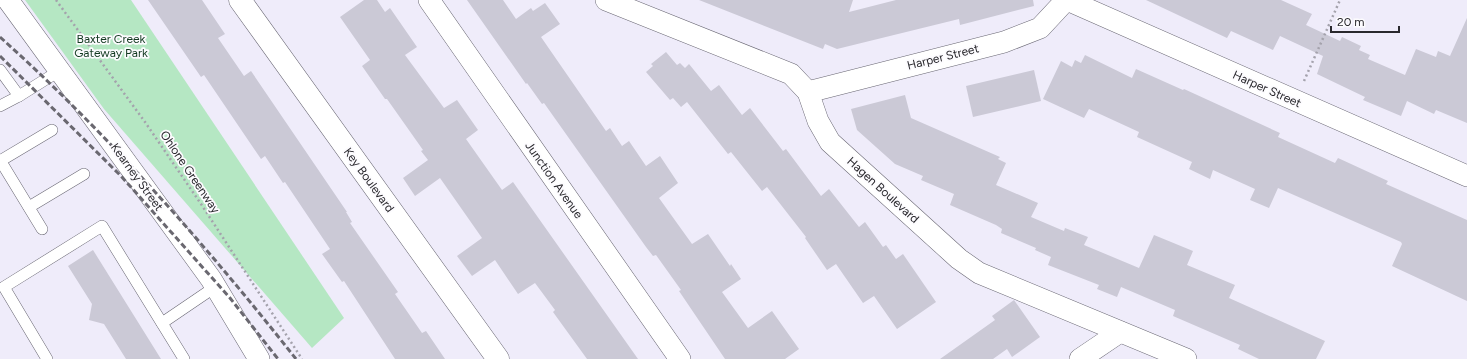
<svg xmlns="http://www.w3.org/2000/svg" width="1467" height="359" font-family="Figtree,sans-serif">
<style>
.green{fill:#b5e7c3}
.building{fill:#cbc9d6}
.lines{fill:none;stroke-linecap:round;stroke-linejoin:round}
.lane-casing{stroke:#696773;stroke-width:12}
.street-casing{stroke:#696773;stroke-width:22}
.secondary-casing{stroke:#696773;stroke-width:23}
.path{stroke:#a4a2ac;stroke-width:2.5;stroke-dasharray:2 3;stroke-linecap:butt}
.lane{stroke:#fff;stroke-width:11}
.street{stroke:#fff;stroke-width:21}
.secondary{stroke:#fff;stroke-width:22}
.rail{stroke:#6a6870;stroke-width:3;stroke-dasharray:6 3;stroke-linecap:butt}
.labels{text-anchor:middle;stroke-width:3.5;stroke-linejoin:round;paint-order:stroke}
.park-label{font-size:12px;fill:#133a21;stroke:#fcfbfe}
.street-label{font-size:12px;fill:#29282d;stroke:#fcfbfe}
</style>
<rect width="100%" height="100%" fill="#efecfa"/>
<path class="green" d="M 25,0 L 131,0 L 344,318 L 312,348 L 104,109 Z"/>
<g class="building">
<path d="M 148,0 L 202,0 L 225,34 L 218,38 L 244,76 L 251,71 L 347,212 L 346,212 L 352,222 L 350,223 L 398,292 L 395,294 L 422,333 L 426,331 L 445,359 L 395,359 L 344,281 L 342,282 L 322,254 L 330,249 L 285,182 L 283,183 L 265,156 L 261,159 L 204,75 L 201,77 Z"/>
<path d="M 364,0 L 377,0 L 385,12 L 390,8 L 417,47 L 405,55 L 444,108 L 457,100 L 478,130 L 466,139 L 502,190 L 513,182 L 638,359 L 587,359 L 553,312 L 555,310 L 535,283 L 518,294 L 495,260 L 472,276 L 457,256 L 482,238 L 440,178 L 415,196 L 403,178 L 428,160 L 421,151 L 423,150 L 387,99 L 385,99 L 362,66 L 370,60 L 340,17 Z"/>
<path d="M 467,0 L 503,0 L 516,19 L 531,8 L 533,11 L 545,3 L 560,24 L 541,37 L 606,131 L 610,128 L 622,146 L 629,141 L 646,166 L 660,156 L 678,183 L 659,198 L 692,244 L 708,234 L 730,266 L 731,264 L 741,279 L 722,292 L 748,328 L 772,311 L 799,349 L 785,359 L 725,359 L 679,291 L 681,290 L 656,255 L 653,256 L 646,247 L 544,103 L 542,104 L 527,83 L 526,84 Z"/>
<path d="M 699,0 L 853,0 L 849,12 L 896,0 L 1033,0 L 1034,6 L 960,25 L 959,19 L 837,49 L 825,44 L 823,49 Z"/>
<path d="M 1146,0 L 1281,0 L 1312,14 L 1306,25 L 1340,41 L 1342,37 L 1361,46 L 1359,50 L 1370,55 L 1368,59 L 1405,75 L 1416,49 L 1436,57 L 1438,51 L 1450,56 L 1467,18 L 1467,123 L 1436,110 L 1434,114 L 1407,101 L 1401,116 L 1363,100 L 1365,97 L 1317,74 L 1323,56 L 1280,36 L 1273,50 L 1231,31 L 1227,38 Z"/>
<path d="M 666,52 L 677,65 L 680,63 L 685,68 L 689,64 L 711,91 L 719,85 L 742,115 L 750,108 L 783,151 L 786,149 L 821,196 L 829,189 L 859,227 L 865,222 L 883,247 L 886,245 L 896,259 L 903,254 L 936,302 L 897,329 L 874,296 L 863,303 L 836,264 L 827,270 L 805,238 L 806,237 L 767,187 L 762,191 L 731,152 L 728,154 L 687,102 L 681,107 L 673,98 L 670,100 L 646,72 L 653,66 L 651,64 Z"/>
<path d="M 1085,55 L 1132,78 L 1136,69 L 1183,90 L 1184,89 L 1280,133 L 1278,137 L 1335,163 L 1338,158 L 1388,181 L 1386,184 L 1467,220 L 1467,301 L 1392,266 L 1402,244 L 1401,242 L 1278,188 L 1269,208 L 1250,200 L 1255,189 L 1213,170 L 1210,179 L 1189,169 L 1192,162 L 1137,137 L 1139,132 L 1089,109 L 1084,118 L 1043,99 L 1061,61 L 1072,67 L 1075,60 L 1081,63 Z"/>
<path d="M 1034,70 L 1041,101 L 973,117 L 966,86 Z"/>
<path d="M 905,95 L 911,118 L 1000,157 L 998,159 L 1006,163 L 996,185 L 1038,203 L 1031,217 L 1064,231 L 1065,228 L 1088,237 L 1084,245 L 1139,268 L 1154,235 L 1193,251 L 1187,265 L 1235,285 L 1229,298 L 1325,341 L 1316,359 L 1259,359 L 1238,349 L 1240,345 L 1173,316 L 1175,310 L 1121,287 L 1117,297 L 1097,289 L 1099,285 L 1048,265 L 1051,257 L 1035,250 L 1036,248 L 1001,233 L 1002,229 L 996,225 L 950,205 L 954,194 L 921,180 L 923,176 L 895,164 L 857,130 L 851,109 Z"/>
<path d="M 93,250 L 161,359 L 126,359 L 104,324 L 89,320 L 92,304 L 68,266 Z"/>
<path d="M 1014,300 L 1040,337 L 1012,357 L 1007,349 L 993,359 L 940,359 L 995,320 L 992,316 Z"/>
</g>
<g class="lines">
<defs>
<g id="lane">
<path d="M 0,70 L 19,96 L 59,71"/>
<path d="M 0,106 L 19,96"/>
<path d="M 0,160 L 42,229"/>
<path d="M 0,161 L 52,130"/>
<path d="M 29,207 L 84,174"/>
<path d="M 162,323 L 215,287"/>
<path d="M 47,359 L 4,287 L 102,226 L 184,359"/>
</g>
<g id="street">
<path d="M 8,0 L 211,279 L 259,359"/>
<path d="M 429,0 L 680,359"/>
<path d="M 606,0 L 791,74 L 808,92 L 818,121 L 830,142 L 959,259 L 979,273 L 1186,359"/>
<path d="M 1067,0 L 1467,176"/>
<path d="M 808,92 L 1004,42 L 1040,28 L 1066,0"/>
<path d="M 1080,359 L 1120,332"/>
</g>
<path id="secondary" d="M 240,0 L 498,359"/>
</defs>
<use href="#lane" class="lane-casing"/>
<use href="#street" class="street-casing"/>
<use href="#secondary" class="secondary-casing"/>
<g class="path">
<path d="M 56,0 L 145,122 L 201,204 L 302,359"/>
<path d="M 1304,81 L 1340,0"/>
</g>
<use href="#lane" class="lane"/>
<use href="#street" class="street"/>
<use href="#secondary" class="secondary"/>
<g class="rail">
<path d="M 0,37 C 107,133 207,246 296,359"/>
<path d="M 0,56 L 121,176 L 230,298 L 278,359"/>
</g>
</g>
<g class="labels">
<g class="park-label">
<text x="111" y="43">Baxter Creek<tspan x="111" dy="14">Gateway Park</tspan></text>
</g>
<g class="street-label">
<text transform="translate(943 57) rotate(-14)" y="4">Harper Street</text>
<text transform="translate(1267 89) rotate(24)" y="4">Harper Street</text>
<text transform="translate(190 172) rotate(56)" y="4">Ohlone Greenway</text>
<text transform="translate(137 177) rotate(54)" y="4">Kearney Street</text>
<text transform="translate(369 180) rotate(54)" y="4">Key Boulevard</text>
<text transform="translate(554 180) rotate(55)" y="4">Junction Avenue</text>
<text transform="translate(883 190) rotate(42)" y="4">Hagen Boulevard</text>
</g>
</g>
<path d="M1331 26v6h68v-6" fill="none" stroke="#29282d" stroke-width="2"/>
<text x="1337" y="26" font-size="12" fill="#29282d" stroke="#fcfbfe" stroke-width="3" paint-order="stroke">20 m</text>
</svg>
